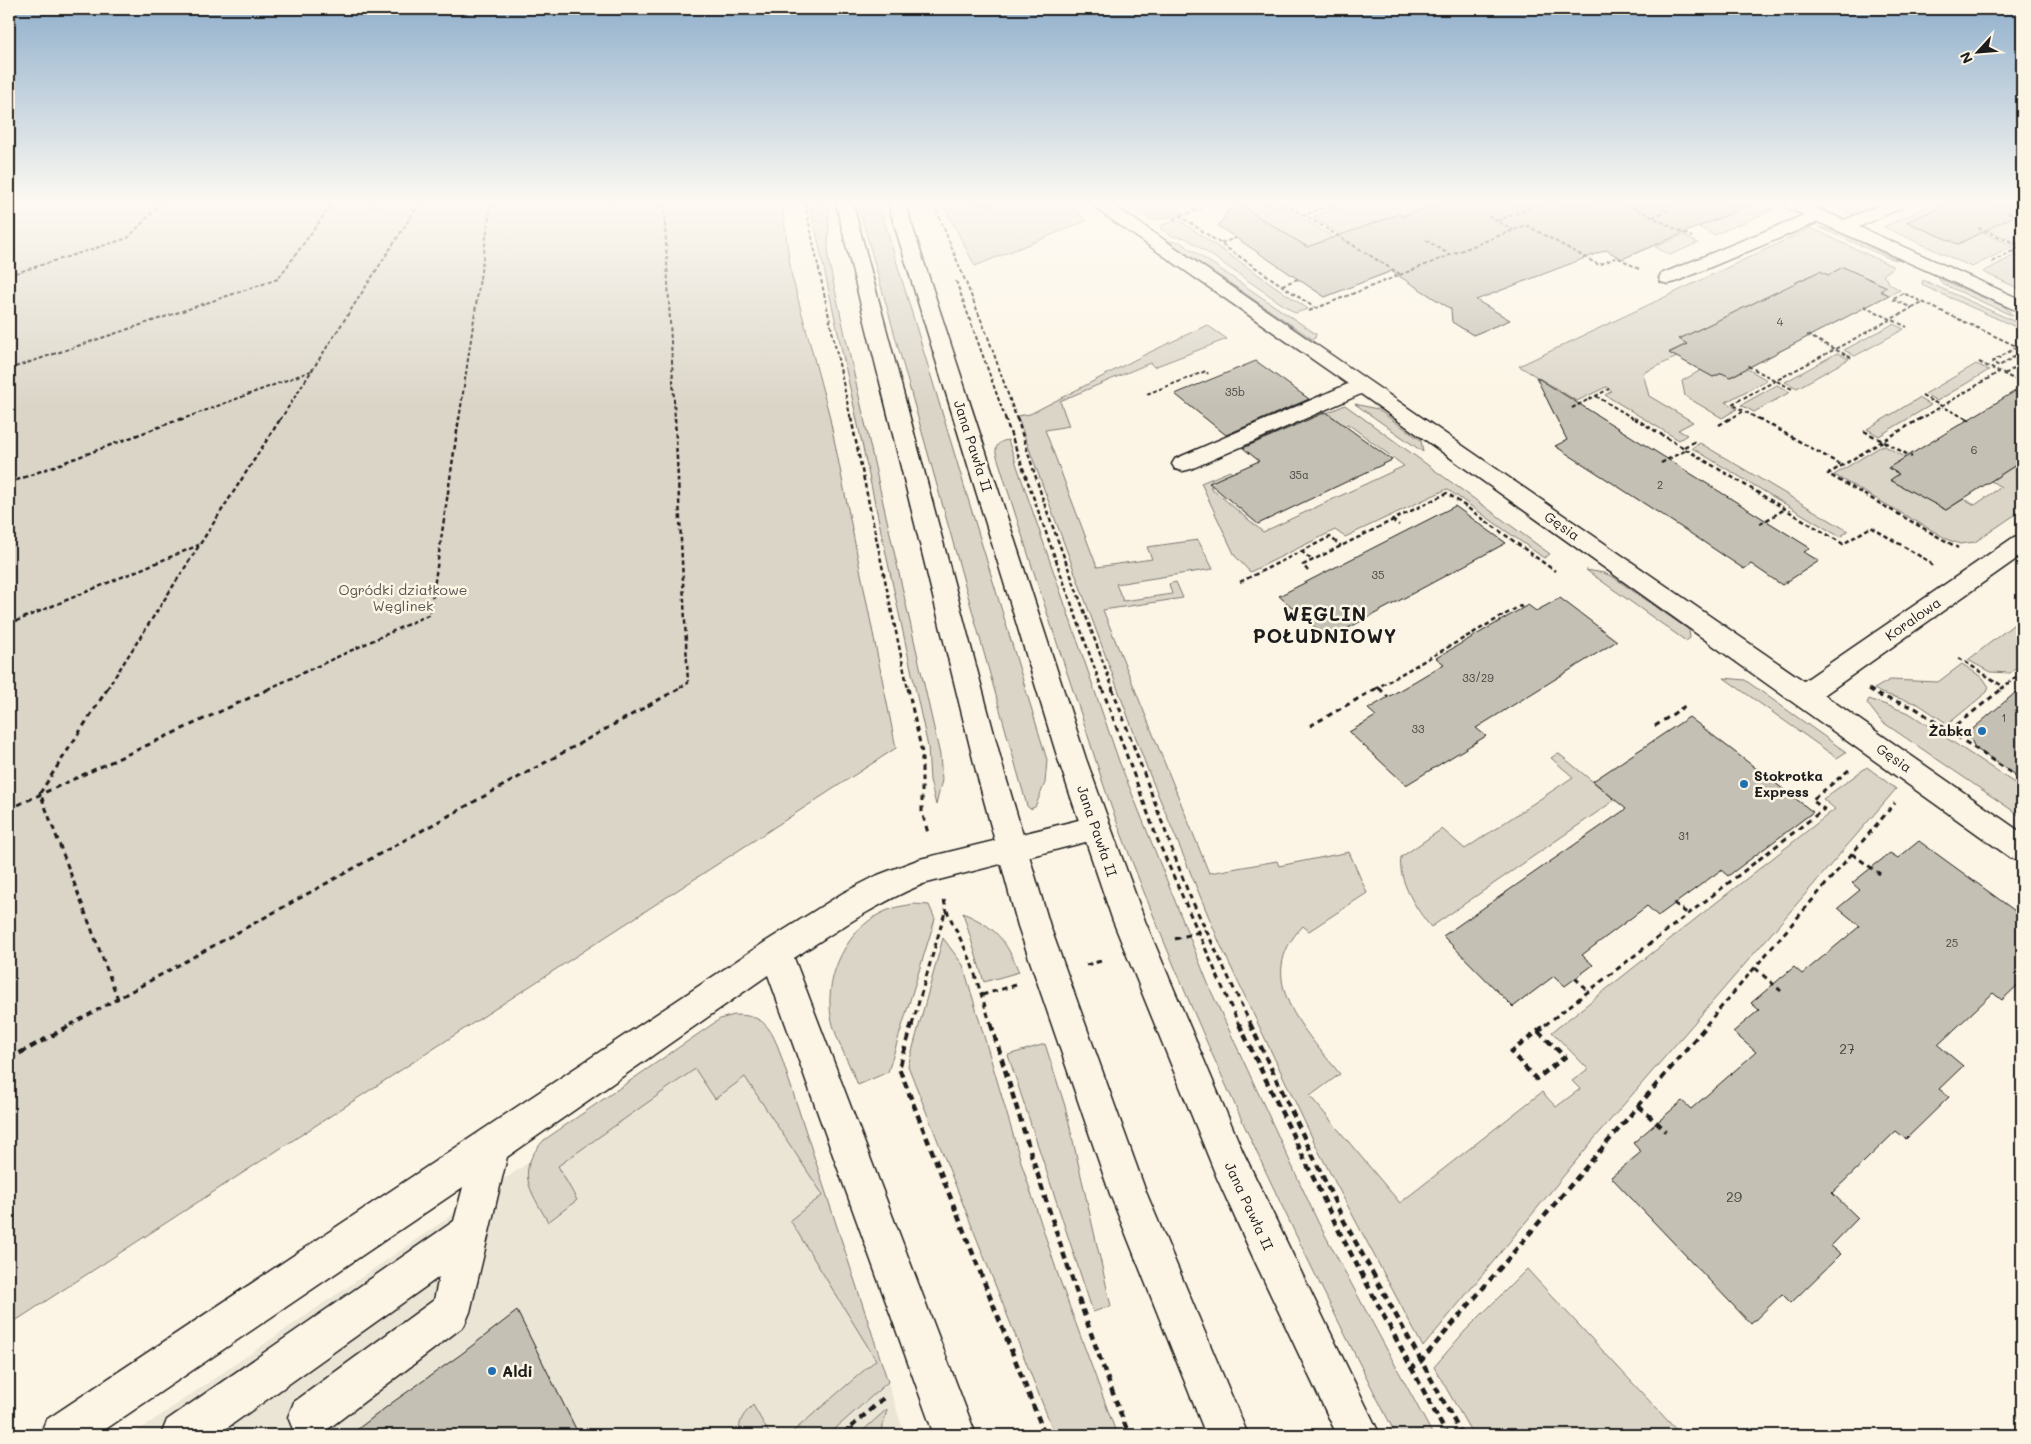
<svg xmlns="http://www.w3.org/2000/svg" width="2031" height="1444" font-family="Mali,sans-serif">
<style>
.built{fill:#ebe5d6}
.green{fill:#dbd5c8;stroke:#7c7872}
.building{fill:#c4c0b3;stroke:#1c1c1c}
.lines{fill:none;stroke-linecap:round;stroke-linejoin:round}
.minor-casing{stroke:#1c1c1c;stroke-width:3}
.major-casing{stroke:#1c1c1c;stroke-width:3}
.path-far3{stroke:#1c1c1c;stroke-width:2;stroke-dasharray:4 2.5;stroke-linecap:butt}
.path-far2{stroke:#1c1c1c;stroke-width:2.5;stroke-dasharray:4.5 3;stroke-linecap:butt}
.path-far1{stroke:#1c1c1c;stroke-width:3;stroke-dasharray:5.5 4.5;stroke-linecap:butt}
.path{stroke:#1c1c1c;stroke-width:4.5;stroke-dasharray:7 5;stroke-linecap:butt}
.minor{fill:#fcf5e5;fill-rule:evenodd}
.major{fill:#fcf5e5;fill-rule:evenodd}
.poi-dot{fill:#1f6fb2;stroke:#fcf5e5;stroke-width:2}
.labels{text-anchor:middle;stroke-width:5;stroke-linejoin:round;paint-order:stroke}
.number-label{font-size:11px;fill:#464542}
.street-label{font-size:14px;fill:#1c1c1c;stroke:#fcf5e5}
.park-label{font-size:14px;fill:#555450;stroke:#fcf5e5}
.poi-label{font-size:14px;font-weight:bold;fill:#1c1c1c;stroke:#fcf5e5;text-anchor:end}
.near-number-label{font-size:14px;fill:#464542}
.near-poi-label{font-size:16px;font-weight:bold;fill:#1c1c1c;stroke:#fcf5e5;text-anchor:start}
.district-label{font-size:19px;font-weight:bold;letter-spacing:1px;fill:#1c1c1c;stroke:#fcf5e5}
</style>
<rect width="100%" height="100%" fill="#fcf5e5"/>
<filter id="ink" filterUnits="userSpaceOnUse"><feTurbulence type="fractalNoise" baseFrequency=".02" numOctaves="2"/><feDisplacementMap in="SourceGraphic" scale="10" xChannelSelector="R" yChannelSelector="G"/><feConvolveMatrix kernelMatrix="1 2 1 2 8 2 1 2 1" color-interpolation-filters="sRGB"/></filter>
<g filter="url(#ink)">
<path class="built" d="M 740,1017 L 825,1190 L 905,1435 L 132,1435 Z"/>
<g class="green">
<path d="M 9,204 L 782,204 L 791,273 L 829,414 L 896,748 L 9,1325 Z"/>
<path d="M 810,204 L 829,205 L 828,259 L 940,755 L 942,780 L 936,805 L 930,780 L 928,747 Z"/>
<path d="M 858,204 L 879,204 L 1047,760 L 1045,783 L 1035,807 L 1030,809 L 1027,806 Z"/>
<path d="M 943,204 L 1071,204 L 1086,221 L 975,266 Z"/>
<path d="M 1125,204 L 1171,204 L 1184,213 L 1153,221 Z"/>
<path d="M 1232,204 L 1279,204 L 1390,272 L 1366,281 C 1333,260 1299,243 1266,221 L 1262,223 Z"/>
<path d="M 1348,204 L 1438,204 L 1419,210 L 1407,219 L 1399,214 L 1369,225 L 1400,271 L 1312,217 Z"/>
<path d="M 1719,204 L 1759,204 L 1773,210 L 1714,235 L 1698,227 L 1735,212 Z"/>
<path d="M 1840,204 L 1878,204 L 1854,215 L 1834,206 Z"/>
<path d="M 1933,204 L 1946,204 L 1922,215 L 1922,221 L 1916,218 L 1907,222 L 1958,244 L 1982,232 L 2014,246 L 1972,267 L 1884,227 Z"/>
<path d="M 2006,214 L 2022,220 L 2022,242 L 2019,244 L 1980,227 Z"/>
<path d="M 1179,220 L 1308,309 L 1295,313 L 1186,238 L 1172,236 L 1161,229 L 1162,225 Z"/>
<path d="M 1819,227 L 1841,233 L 1897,260 L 1886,257 Z"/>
<path d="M 1811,228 L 1894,267 L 1883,275 L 1890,284 L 1900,290 L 1889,295 L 1880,291 L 1887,287 L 1843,267 L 1828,275 L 1820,271 L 1796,282 L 1772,302 L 1764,298 L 1680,339 L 1687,344 L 1669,352 L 1677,357 L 1643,373 L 1649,396 L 1693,422 L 1678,430 L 1687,435 L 1679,440 L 1605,395 L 1612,391 L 1606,387 L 1577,401 L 1519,366 Z"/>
<path d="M 1683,235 L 1698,243 L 1670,255 L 1655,247 Z"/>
<path d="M 1168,241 L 1180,242 L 1316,334 L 1315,338 L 1312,339 Z"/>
<path d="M 2015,255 L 2022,258 L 2022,290 L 1983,272 Z"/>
<path d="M 1938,278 L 2005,307 L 2013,316 L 1943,284 Z"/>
<path d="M 1923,280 L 2020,324 L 2016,327 L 1926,287 L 1922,284 Z"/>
<path d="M 1893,324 L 1904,329 L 1855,356 L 1844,350 Z"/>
<path d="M 1207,325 L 1227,339 L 1154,367 L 1150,363 L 1060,401 L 1069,426 L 1045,430 L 1097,567 L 1152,559 L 1147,547 L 1198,540 L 1213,569 L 1116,584 L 1123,601 L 1172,594 L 1169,584 L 1176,582 L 1183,598 L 1103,610 L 1209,873 L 1277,861 L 1279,866 L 1349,852 L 1367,893 L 1309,931 L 1303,926 C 1251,978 1306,1032 1340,1074 L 1310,1096 L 1400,1203 L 1542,1092 L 1556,1107 L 1580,1089 L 1572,1081 L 1588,1069 L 1552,1032 L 1835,809 L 1823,799 L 1867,767 L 1896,789 L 1594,1139 L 1423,1347 L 1319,1152 L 1220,944 L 1147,768 L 1017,416 L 1030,414 L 1144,355 Z"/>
<path d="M 1837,353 L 1849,359 L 1797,388 L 1785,382 Z"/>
<path d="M 1739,364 L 1767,380 L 1726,402 L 1737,409 L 1722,418 L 1685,396 L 1682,381 L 1701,370 L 1713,377 L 1722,373 L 1731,377 L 1742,371 Z"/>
<path d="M 1976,364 L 1989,370 L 1937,401 L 1925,394 Z"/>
<path d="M 1777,385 L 1790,392 L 1754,412 L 1741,405 Z"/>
<path d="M 1919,398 L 1931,405 L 1879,436 L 1867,429 Z"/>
<path d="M 1355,404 L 1377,409 L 1421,440 L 1423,452 Z"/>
<path d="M 1345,405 L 1550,554 L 1544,558 L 1447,489 L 1345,537 L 1335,530 L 1250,572 L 1235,556 L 1201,483 L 1230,471 L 1234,475 L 1210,487 L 1263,532 L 1404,466 L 1348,424 L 1326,434 L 1304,423 Z"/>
<path d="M 1008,440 L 1119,761 L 1211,991 L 1318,1222 L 1433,1435 L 1396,1435 C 1291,1231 1192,1024 1112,809 C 1101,779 1092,748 1082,717 C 1052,630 1024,542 996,453 C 995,445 1000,441 1008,440 Z"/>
<path d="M 1700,443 L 1848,531 L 1840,537 L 1692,448 Z"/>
<path d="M 1883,445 L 1916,463 L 1889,468 L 1899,474 L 1891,480 L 1946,510 L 1964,499 L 1975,505 L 2001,487 L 1991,481 L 2022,461 L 2022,510 L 1975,542 L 1960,544 L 1949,540 L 1834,475 Z"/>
<path d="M 1586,570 L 1604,573 L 1613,577 L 1689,630 L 1690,638 L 1686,641 Z"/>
<path d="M 2022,618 L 2022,664 L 2010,673 L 1990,672 L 1968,660 Z"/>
<path d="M 1962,664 L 1983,678 L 1989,687 L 1987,692 L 1948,724 L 1918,704 L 1881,693 L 1874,689 L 1890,680 L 1938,682 Z"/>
<path d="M 1724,678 L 1745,680 L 1846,752 L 1837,758 Z"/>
<path d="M 1869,699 L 1909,713 L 2022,788 L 2022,817 L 1881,721 L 1867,703 Z"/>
<path d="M 1558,753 L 1615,800 L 1431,927 C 1417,911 1397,879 1401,857 L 1442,829 L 1465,849 L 1573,777 L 1551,758 Z"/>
<path d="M 913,904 L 929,905 L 935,919 L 888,1072 L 858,1085 C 849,1062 830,1030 830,1006 C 828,967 852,922 891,909 C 898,906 906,906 913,904 Z"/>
<path d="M 963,913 C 997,928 1005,939 1019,972 L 984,982 Z"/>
<path d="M 943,938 L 963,965 L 1022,1165 L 1059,1278 L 1117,1435 L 1055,1435 L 908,1066 Z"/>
<path d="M 734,1015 C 761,1015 768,1023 778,1047 L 888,1382 L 828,1435 L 789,1435 L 876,1360 L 790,1220 L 823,1195 L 745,1077 L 715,1099 L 695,1069 L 558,1166 L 577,1200 L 548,1222 C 529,1188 515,1172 544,1140 L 720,1019 Z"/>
<path d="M 1045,1044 L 1065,1106 L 1111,1306 L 1093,1312 L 1008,1055 Z"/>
<path d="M 1527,1269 L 1538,1281 L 1681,1435 L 1473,1435 L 1434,1367 L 1465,1331 Z"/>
<path d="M 753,1405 L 770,1435 L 740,1435 C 738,1420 743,1415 753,1405 Z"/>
<path d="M 887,1409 L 881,1435 L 858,1435 Z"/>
</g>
<g class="building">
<path d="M 1233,204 L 1238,204 L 1307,247 L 1399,214 L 1403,216 L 1438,204 L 1752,204 L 1622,259 L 1606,250 L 1476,300 L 1510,320 L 1473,335 L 1452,322 L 1451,309 L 1391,271 L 1325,297 L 1218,226 Z"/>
<path d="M 1946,204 L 2022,204 L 2022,212 L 1958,244 L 1907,222 Z"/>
<path d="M 1843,267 L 1887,287 L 1880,291 L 1889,295 L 1730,377 L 1722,373 L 1713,377 L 1669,353 L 1687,344 L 1679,339 L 1820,271 L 1828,275 Z"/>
<path d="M 1256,361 L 1309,399 L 1226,435 L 1175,394 Z"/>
<path d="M 1536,377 L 1810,548 L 1804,552 L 1819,561 L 1782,585 L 1751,564 L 1744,569 L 1693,535 L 1555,446 L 1567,440 Z"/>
<path d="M 2022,387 L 2022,461 L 1946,510 L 1890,480 L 1899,474 L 1888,468 Z"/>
<path d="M 1326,412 L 1392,460 L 1258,524 L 1209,483 L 1259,461 L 1243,448 Z"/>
<path d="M 1455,506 L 1506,543 L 1328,639 L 1279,596 Z"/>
<path d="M 1560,598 L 1617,641 L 1476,728 L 1486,736 L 1406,785 L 1349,732 L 1376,716 L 1368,709 L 1444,664 L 1436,658 L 1528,605 L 1536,611 Z"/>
<path d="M 2022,687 L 2022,779 L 1975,748 L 1968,733 Z"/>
<path d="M 1689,717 L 1813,812 L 1728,876 L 1721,870 L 1658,916 L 1647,906 L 1582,955 L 1593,965 L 1565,986 L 1554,976 L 1513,1007 L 1443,936 L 1626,809 L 1593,781 Z"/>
<path d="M 1919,841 L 2022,916 L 2022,981 L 2002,1000 L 1993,993 L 1938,1045 L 1963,1066 L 1939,1089 L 1949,1097 L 1906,1139 L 1896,1131 L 1832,1193 L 1858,1218 L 1831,1246 L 1841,1254 L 1791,1303 L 1782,1294 L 1751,1324 L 1611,1177 L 1641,1152 L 1633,1143 L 1682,1101 L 1691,1109 L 1756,1052 L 1733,1032 L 1759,1010 L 1751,1003 L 1794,967 L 1802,974 L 1860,926 L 1838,908 L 1860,890 L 1852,883 L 1890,853 L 1898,858 Z"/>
<path d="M 517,1311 L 579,1435 L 350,1435 L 393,1402 L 460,1355 Z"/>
</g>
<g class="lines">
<defs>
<g id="minor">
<path d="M 1093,204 L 1112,204 L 1804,681 L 2014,537 L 2022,535 L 2022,555 L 1824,695 L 2022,833 L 2022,862 L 2011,858 L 1361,394 L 1191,469 L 1183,471 L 1175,469 L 1172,464 L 1175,459 L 1348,384 L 1095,208 Z"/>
<path d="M 1785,204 L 1806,204 L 1844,220 L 1882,204 L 1903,204 L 1901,208 L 1859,227 L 2022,300 L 2022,313 L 1818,222 L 1675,282 L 1668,284 L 1661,282 L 1659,278 L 1661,274 L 1804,215 L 1787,208 Z"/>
<path d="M 1095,816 L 1105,819 L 1110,828 L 1105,837 L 923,884 C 877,903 836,931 794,958 L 976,1435 L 934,1435 L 768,975 L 507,1157 L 470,1312 L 464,1326 L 324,1432 C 313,1436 305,1436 294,1432 L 288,1417 L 294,1402 L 434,1300 L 439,1277 L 217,1435 L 161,1435 L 167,1420 L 454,1221 L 463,1187 L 97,1435 L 40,1435 L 46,1420 L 765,942 L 843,893 L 878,875 L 920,859 Z"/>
</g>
<g id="major">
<path d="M 836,204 L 853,204 L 1004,771 L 1050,926 L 1146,1192 L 1248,1435 L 1206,1435 L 1110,1194 L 1018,926 L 976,771 Z"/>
<path d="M 888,204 L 905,204 L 1086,759 L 1145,921 L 1243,1152 L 1380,1435 L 1337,1435 L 1252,1255 L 1217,1178 L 1113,921 L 1058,759 Z"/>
</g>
</defs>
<use href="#minor" class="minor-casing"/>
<use href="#major" class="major-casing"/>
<g class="path-far3">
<path d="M 664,204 L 675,420"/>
<path d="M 805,204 L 851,420"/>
<path d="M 934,204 L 988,337 L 1017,420"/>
<path d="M 1285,204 L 1304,215"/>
<path d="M 1336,204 L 1304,215 L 1400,274"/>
<path d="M 1626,204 L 1692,237"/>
<path d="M 2008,212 L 2022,218"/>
<path d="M 1181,216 L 1201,209"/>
<path d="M 1488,216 L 1513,230"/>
<path d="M 1653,217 L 1671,209"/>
<path d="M 1173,219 L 1180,216 L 1315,308"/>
<path d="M 1497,221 L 1530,208"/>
<path d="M 1978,228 L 2021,246"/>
<path d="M 1426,240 L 1450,255"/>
<path d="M 1221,243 L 1236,238"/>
<path d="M 2012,251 L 2022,255"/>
<path d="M 1992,262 L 2022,246"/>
<path d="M 9,275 L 128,238 L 160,204"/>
<path d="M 956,281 L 1006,420"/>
<path d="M 1282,285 L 1298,279"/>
<path d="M 1864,306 L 1907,327"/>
<path d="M 1912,308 L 1923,303"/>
<path d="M 1309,311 L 1526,225 L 1599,265 L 1617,257 L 1639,269"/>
<path d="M 1807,335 L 1852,358"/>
<path d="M 2017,347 L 1992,362 L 1999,366 L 2022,352"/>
<path d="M 1979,362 L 2022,383"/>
<path d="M 1748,366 L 1794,390"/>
<path d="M 9,369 L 278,279 L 332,204"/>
<path d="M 2005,374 L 2022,363"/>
<path d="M 1147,394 L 1206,371 L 1208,374"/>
<path d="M 1596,396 L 1636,420"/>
<path d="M 1922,396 L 1969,420"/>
<path d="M 1572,408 L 1609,389"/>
<path d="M 180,420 L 311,371"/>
<path d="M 280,420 L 419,204"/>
<path d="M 459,420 L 491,204"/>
<path d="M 1728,420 L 1744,411"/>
<path d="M 1760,420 L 1732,404 L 1912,308 L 1892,299 L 1903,293 L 2018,347"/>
<path d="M 1919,420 L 1999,372"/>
</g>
<g class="path-far2">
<path d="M 675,418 L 688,683 L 677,689"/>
<path d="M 851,418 L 908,689"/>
<path d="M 1005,418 L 1102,689"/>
<path d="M 1017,418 L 1044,503 L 1113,689"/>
<path d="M 1634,418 L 1843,544 L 1871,527 L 1928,561 L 1933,567"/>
<path d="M 1758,418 L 1843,466"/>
<path d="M 1921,418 L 1828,474 L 1958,548"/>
<path d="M 1966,418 L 1971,421"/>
<path d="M 1719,425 L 1731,418"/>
<path d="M 1864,431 L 1912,457"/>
<path d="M 1684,447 L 1696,441"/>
<path d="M 1661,463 L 1686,450"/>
<path d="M 9,483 L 183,418"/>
<path d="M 1392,520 L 1399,525"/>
<path d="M 1760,524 L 1785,509"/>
<path d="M 1301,551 L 1312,560"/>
<path d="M 1308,571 L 1303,565 L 1447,493 L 1555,571"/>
<path d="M 1240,582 L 1330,537 L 1341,546"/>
<path d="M 9,624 L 199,545"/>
<path d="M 1959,658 L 2004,687"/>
<path d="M 1378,687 L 1380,689"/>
<path d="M 107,689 L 281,418"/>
<path d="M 268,689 L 430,614 L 459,418"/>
<path d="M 1375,689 L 1520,606 L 1522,608"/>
<path d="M 2001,689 L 2022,672"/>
</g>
<g class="path-far1">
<path d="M 108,688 L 40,793 L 118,999"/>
<path d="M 908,688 L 922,753 L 922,812 L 928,833"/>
<path d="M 1102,688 L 1158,841 L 1239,1025"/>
<path d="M 1112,688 L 1188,892 L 1251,1025"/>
<path d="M 1379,688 L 1388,697"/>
<path d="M 1869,689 L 1880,696 L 1915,708 L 2022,780"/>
<path d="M 1310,726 L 1377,688"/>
<path d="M 1655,726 L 1688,704"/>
<path d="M 1949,731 L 2003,688"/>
<path d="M 9,809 L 271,688"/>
<path d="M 1852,854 L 1880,874"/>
<path d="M 944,900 L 946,909 L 970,959 L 991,1025"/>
<path d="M 1674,903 L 1689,915"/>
<path d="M 1175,939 L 1206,930"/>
<path d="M 1086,965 L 1105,960"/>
<path d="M 1755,968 L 1781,991"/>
<path d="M 1575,978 L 1589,992"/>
<path d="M 982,995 L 1016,985"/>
<path d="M 70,1025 L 680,688"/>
<path d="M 912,1025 L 946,909"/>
<path d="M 1545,1025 L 1824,809 L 1812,800 L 1849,770"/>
<path d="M 1706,1025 L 1895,803"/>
</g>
<g class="path">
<path d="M 912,1024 L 899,1068 L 1045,1435"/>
<path d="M 991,1024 C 1033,1162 1076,1300 1129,1435"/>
<path d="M 1239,1024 L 1340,1233 L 1447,1435"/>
<path d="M 1250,1024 L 1344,1221 L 1462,1435"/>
<path d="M 1538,1031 L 1565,1057 L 1536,1079 L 1511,1052 L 1547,1024"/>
<path d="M 9,1059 L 73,1024"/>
<path d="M 1638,1106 L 1666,1131"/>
<path d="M 1410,1370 L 1421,1361 L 1708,1024"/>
<path d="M 842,1435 L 886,1396"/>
</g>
<use href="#minor" class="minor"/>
<use href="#major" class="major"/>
</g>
</g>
<linearGradient id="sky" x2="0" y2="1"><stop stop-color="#91b0cc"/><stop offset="0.5" stop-color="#fefaf3"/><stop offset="1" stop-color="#fefaf3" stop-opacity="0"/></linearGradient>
<rect width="2031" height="406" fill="url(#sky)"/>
<g class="poi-dot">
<circle cx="1982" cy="731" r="5"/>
<circle cx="1744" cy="784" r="5"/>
<circle cx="492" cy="1371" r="5"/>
</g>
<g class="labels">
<g class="number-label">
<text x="1780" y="326">4</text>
<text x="1235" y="396">35b</text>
<text x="1974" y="454">6</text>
<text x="1299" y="479">35a</text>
<text x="1660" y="489">2</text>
<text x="1378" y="579">35</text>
<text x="1478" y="682">33/29</text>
<text x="2004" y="722">1</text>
<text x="1418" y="733">33</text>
<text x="1684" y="840">31</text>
<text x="1952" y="947">25</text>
</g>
<g class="street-label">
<text transform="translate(973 446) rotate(72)" y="5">Jana Pawła II</text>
<text transform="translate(1562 526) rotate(35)" y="5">Gęsia</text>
<text transform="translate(1913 619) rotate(-35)" y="5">Koralowa</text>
<text transform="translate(1894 758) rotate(35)" y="5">Gęsia</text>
<text transform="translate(1097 831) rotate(71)" y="5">Jana Pawła II</text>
<text transform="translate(1249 1206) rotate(65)" y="5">Jana Pawła II</text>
</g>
<g class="park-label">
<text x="403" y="595">Ogródki działkowe<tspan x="403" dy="16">Węglinek</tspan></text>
</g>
<g class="poi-label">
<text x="1972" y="736">Żabka</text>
<text x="1754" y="781" text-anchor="start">Stokrotka<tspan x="1754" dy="16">Express</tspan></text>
</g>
<g class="near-number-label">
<text x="1847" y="1054">27</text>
<text x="1734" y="1202">29</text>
</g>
<g class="near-poi-label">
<text x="502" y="1377">Aldi</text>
</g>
<g class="district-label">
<text x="1325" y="621">WĘGLIN<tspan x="1325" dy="22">POŁUDNIOWY</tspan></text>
</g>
</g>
<rect width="2031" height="1444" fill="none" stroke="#fcf5e5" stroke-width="30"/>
<rect x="15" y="15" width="2001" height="1414" fill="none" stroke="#1c1c1c" stroke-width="2" filter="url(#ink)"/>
<g transform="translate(1978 52) rotate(244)" stroke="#fcf5e5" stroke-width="4" paint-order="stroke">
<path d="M0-4L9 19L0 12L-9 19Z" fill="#1c1c1c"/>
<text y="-8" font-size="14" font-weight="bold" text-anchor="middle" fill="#1c1c1c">N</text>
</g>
</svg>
